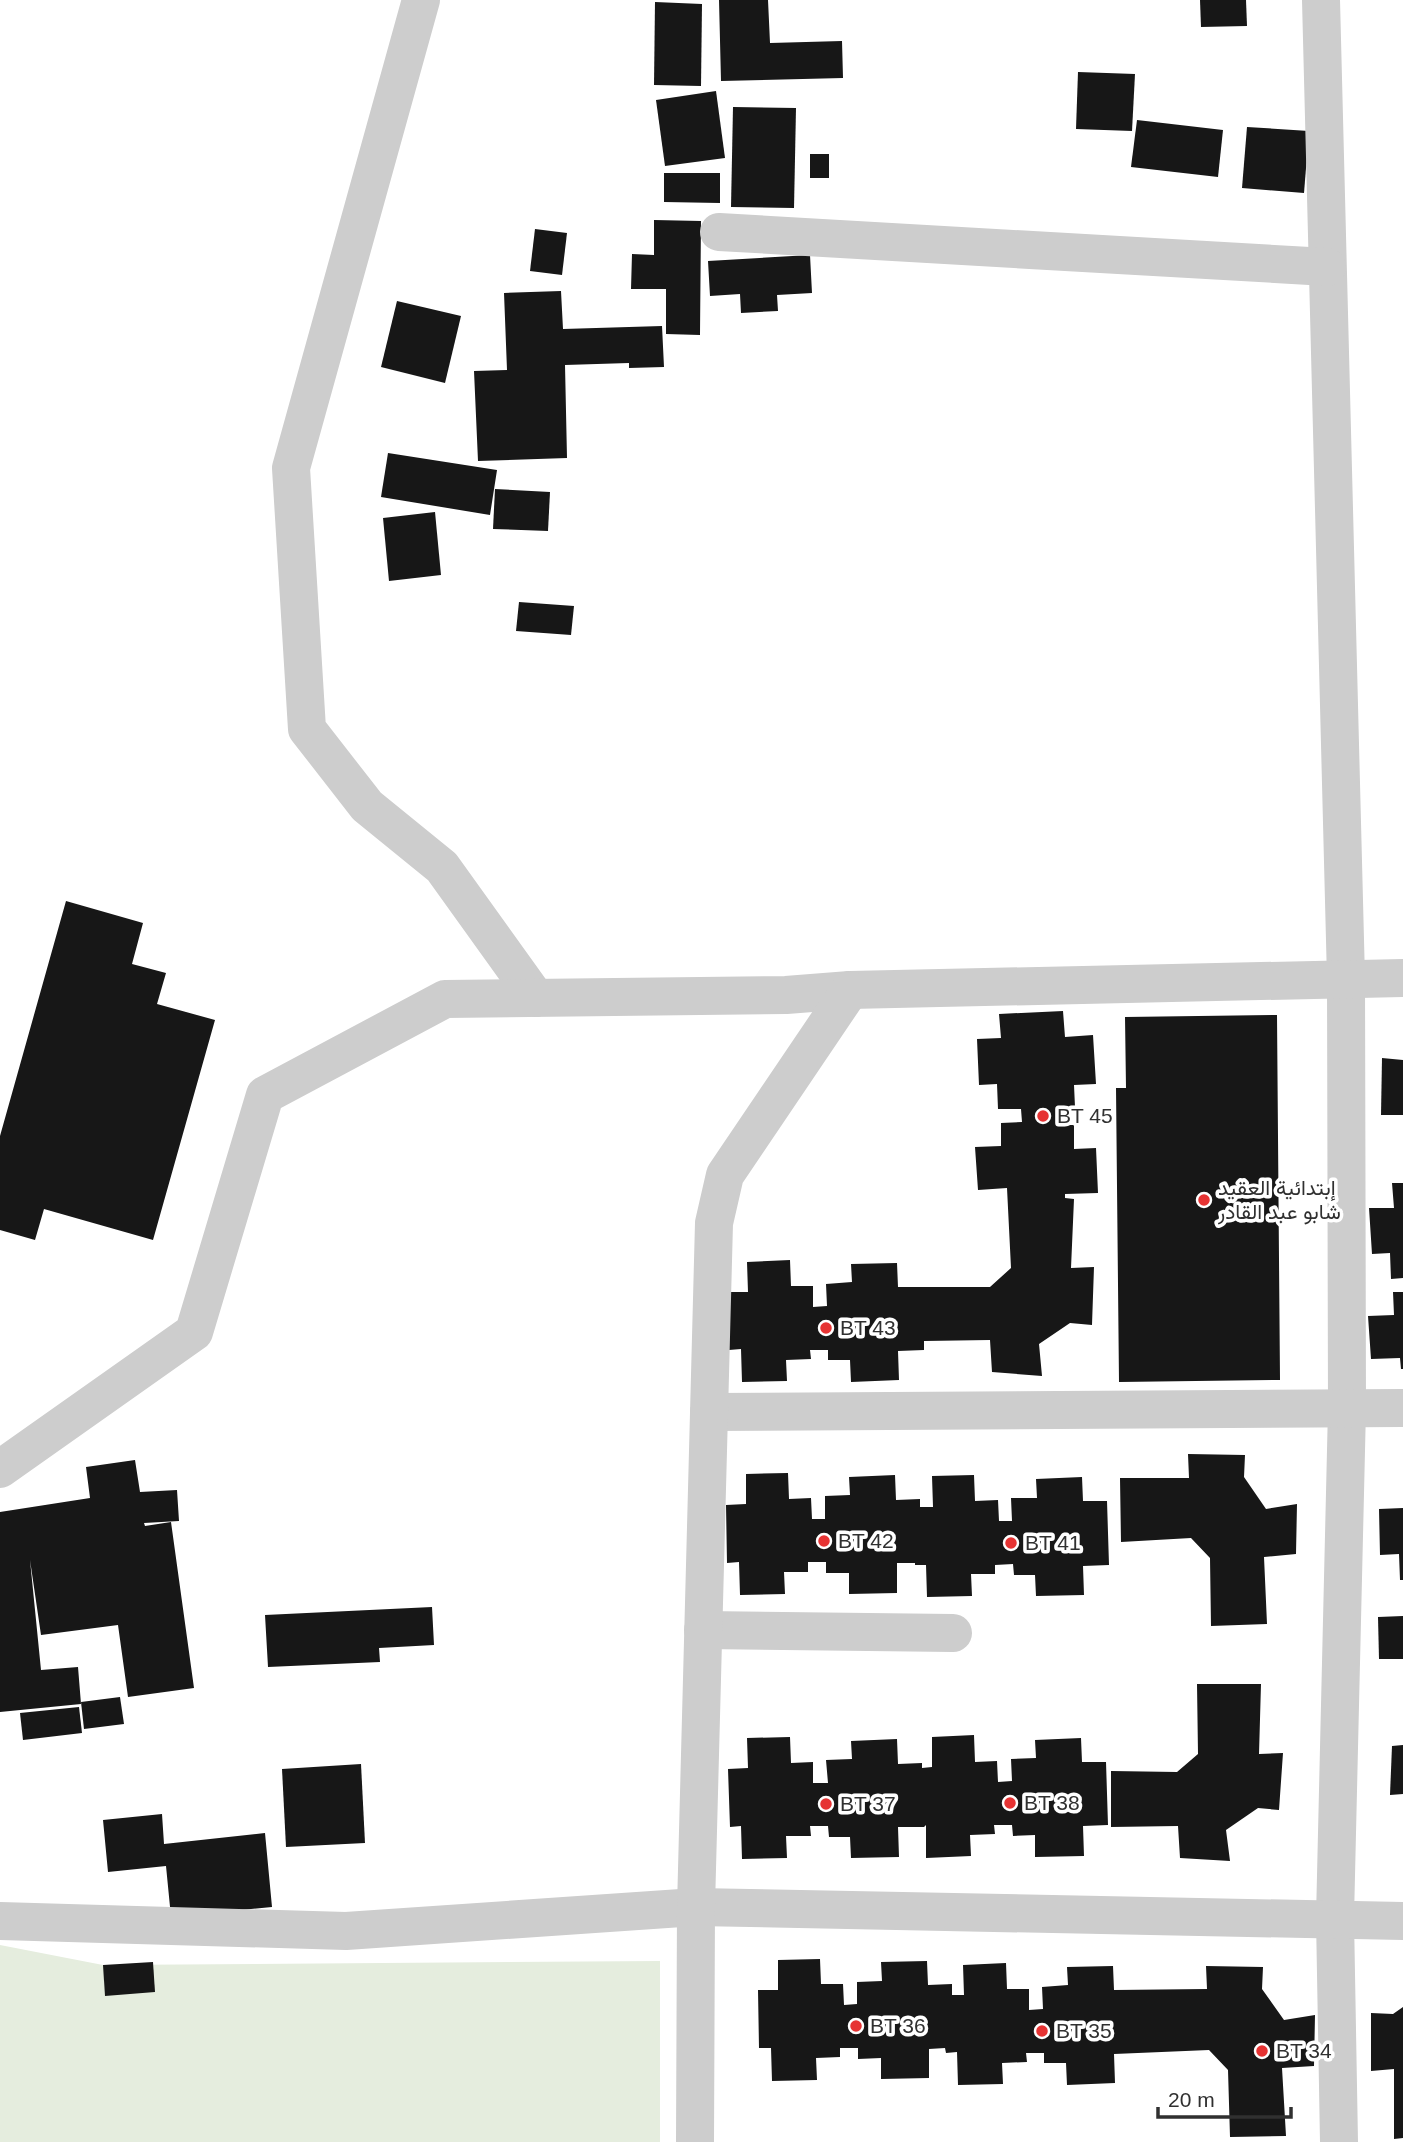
<svg xmlns="http://www.w3.org/2000/svg" width="1403" height="2142" font-family="Arial,Vazirmatn,sans-serif">
<style>
.green{fill:#e5edde}
.building{fill:#171717}
.lines{fill:none;stroke-linecap:round;stroke-linejoin:round}
.minor{stroke:#cdcdcd;stroke-width:38}
.poi-dot{fill:#e63333;stroke:#fff;stroke-width:2.5}
.labels{text-anchor:middle;stroke-width:7;stroke-linejoin:round;paint-order:stroke}
.poi-label{font-size:21px;fill:#303030;stroke:#fff;text-anchor:start}
</style>
<rect width="100%" height="100%" fill="#fff"/>
<path class="green" d="M 0,1945 L 103,1965 L 660,1961 L 660,2142 L 0,2142 Z"/>
<g class="building">
<path d="M 719,0 L 768,0 L 770,43 L 842,41 L 843,78 L 721,81 Z"/>
<path d="M 1200,0 L 1246,0 L 1247,26 L 1201,27 Z"/>
<path d="M 655,2 L 702,4 L 701,86 L 654,85 Z"/>
<path d="M 1078,72 L 1135,74 L 1132,131 L 1076,129 Z"/>
<path d="M 716,91 L 725,158 L 665,166 L 656,100 Z"/>
<path d="M 733,107 L 796,108 L 794,208 L 731,207 Z"/>
<path d="M 1137,120 L 1223,130 L 1218,177 L 1131,167 Z"/>
<path d="M 1247,127 L 1309,131 L 1304,193 L 1242,188 Z"/>
<rect x="810" y="154" width="19" height="24"/>
<path d="M 664,173 L 720,173 L 720,203 L 664,202 Z"/>
<path d="M 654,220 L 701,221 L 700,335 L 666,334 L 666,289 L 631,289 L 632,254 L 654,255 Z"/>
<path d="M 535,229 L 567,233 L 562,275 L 530,271 Z"/>
<path d="M 810,255 L 812,293 L 777,295 L 778,311 L 741,313 L 740,294 L 710,296 L 708,261 Z"/>
<path d="M 561,291 L 563,329 L 662,326 L 664,367 L 629,368 L 629,363 L 565,365 L 567,458 L 478,461 L 474,371 L 507,370 L 504,293 Z"/>
<path d="M 397,301 L 461,316 L 445,383 L 381,367 Z"/>
<path d="M 388,453 L 497,470 L 490,515 L 381,497 Z"/>
<path d="M 495,489 L 550,492 L 548,531 L 493,529 Z"/>
<path d="M 435,512 L 441,575 L 389,581 L 383,518 Z"/>
<path d="M 519,602 L 574,606 L 571,635 L 516,631 Z"/>
<path d="M 66,901 L 143,923 L 132,964 L 166,973 L 157,1004 L 215,1020 L 153,1240 L 44,1209 L 35,1240 L 0,1230 L 0,1136 Z"/>
<path d="M 1063,1011 L 1065,1037 L 1093,1035 L 1096,1084 L 1074,1085 L 1075,1107 L 1064,1107 L 1065,1125 L 1074,1125 L 1074,1149 L 1096,1148 L 1098,1193 L 1065,1194 L 1065,1198 L 1074,1199 L 1071,1268 L 1094,1267 L 1092,1325 L 1070,1323 L 1039,1344 L 1042,1376 L 992,1372 L 990,1340 L 924,1341 L 924,1350 L 898,1351 L 899,1380 L 851,1382 L 850,1360 L 828,1360 L 828,1350 L 810,1350 L 811,1359 L 786,1360 L 787,1381 L 742,1382 L 741,1349 L 729,1350 L 727,1292 L 748,1292 L 747,1262 L 790,1260 L 791,1286 L 813,1286 L 813,1307 L 827,1306 L 826,1284 L 852,1282 L 851,1264 L 897,1263 L 898,1287 L 990,1287 L 1011,1268 L 1007,1188 L 978,1190 L 975,1147 L 1001,1146 L 1001,1123 L 1022,1122 L 1021,1109 L 998,1109 L 997,1084 L 979,1085 L 977,1039 L 1001,1038 L 999,1014 Z"/>
<path d="M 1277,1015 L 1280,1380 L 1119,1382 L 1116,1088 L 1126,1088 L 1125,1017 Z"/>
<path d="M 1382,1058 L 1403,1060 L 1403,1115 L 1381,1115 Z"/>
<path d="M 1392,1183 L 1403,1183 L 1403,1278 L 1391,1279 L 1390,1253 L 1372,1254 L 1369,1208 L 1394,1208 Z"/>
<path d="M 1393,1292 L 1403,1292 L 1403,1369 L 1401,1369 L 1400,1358 L 1371,1359 L 1368,1316 L 1394,1315 Z"/>
<path d="M 1188,1454 L 1245,1455 L 1244,1477 L 1266,1509 L 1297,1504 L 1296,1554 L 1264,1557 L 1267,1624 L 1211,1626 L 1210,1558 L 1191,1538 L 1121,1542 L 1120,1478 L 1189,1478 Z"/>
<path d="M 135,1460 L 140,1492 L 177,1490 L 179,1521 L 144,1523 L 145,1526 L 171,1522 L 194,1688 L 128,1697 L 118,1625 L 41,1635 L 30,1560 L 41,1670 L 78,1667 L 81,1704 L 0,1712 L 0,1512 L 90,1498 L 86,1467 Z"/>
<path d="M 788,1473 L 789,1499 L 811,1498 L 812,1519 L 825,1519 L 825,1496 L 850,1495 L 849,1477 L 895,1475 L 896,1500 L 920,1499 L 920,1507 L 933,1507 L 932,1476 L 974,1475 L 975,1501 L 998,1500 L 999,1521 L 1012,1521 L 1011,1498 L 1037,1498 L 1036,1479 L 1082,1477 L 1083,1501 L 1107,1501 L 1109,1565 L 1083,1566 L 1084,1595 L 1036,1596 L 1035,1575 L 1014,1575 L 1013,1564 L 995,1565 L 995,1574 L 971,1574 L 972,1596 L 927,1597 L 926,1565 L 915,1565 L 915,1563 L 897,1563 L 897,1593 L 849,1594 L 849,1573 L 826,1573 L 826,1562 L 808,1562 L 808,1572 L 784,1572 L 785,1594 L 740,1595 L 739,1562 L 727,1563 L 726,1505 L 746,1504 L 746,1474 Z"/>
<path d="M 1403,1508 L 1403,1580 L 1400,1580 L 1399,1554 L 1380,1555 L 1379,1509 Z"/>
<path d="M 432,1607 L 434,1645 L 379,1648 L 380,1662 L 268,1667 L 265,1615 Z"/>
<path d="M 1403,1616 L 1403,1659 L 1379,1659 L 1378,1617 Z"/>
<path d="M 1197,1684 L 1261,1684 L 1259,1754 L 1283,1753 L 1279,1810 L 1258,1808 L 1226,1830 L 1230,1861 L 1180,1858 L 1178,1826 L 1111,1827 L 1111,1771 L 1177,1772 L 1198,1754 Z"/>
<path d="M 120,1697 L 124,1724 L 84,1729 L 81,1702 Z"/>
<path d="M 79,1707 L 82,1733 L 23,1740 L 20,1713 Z"/>
<path d="M 974,1735 L 975,1762 L 997,1761 L 998,1782 L 1012,1781 L 1011,1759 L 1036,1758 L 1035,1740 L 1081,1738 L 1082,1762 L 1106,1762 L 1108,1825 L 1083,1826 L 1084,1856 L 1035,1857 L 1035,1835 L 1013,1836 L 1012,1825 L 994,1825 L 995,1834 L 970,1835 L 971,1856 L 926,1858 L 926,1825 L 924,1827 L 898,1827 L 899,1857 L 851,1858 L 850,1837 L 829,1837 L 828,1826 L 810,1826 L 811,1836 L 786,1836 L 787,1858 L 742,1859 L 741,1826 L 730,1827 L 728,1769 L 748,1768 L 747,1738 L 790,1737 L 791,1763 L 813,1762 L 813,1783 L 828,1783 L 826,1760 L 852,1759 L 851,1741 L 897,1739 L 898,1764 L 922,1763 L 922,1768 L 932,1767 L 932,1737 Z"/>
<path d="M 1403,1745 L 1403,1794 L 1390,1795 L 1392,1746 Z"/>
<path d="M 361,1764 L 365,1843 L 286,1847 L 282,1769 Z"/>
<path d="M 162,1814 L 164,1844 L 265,1833 L 272,1907 L 171,1917 L 166,1866 L 108,1872 L 103,1820 Z"/>
<path d="M 820,1959 L 821,1984 L 843,1984 L 844,2005 L 857,2004 L 857,1982 L 882,1981 L 881,1962 L 927,1961 L 928,1985 L 952,1984 L 952,1995 L 964,1995 L 963,1965 L 1006,1963 L 1007,1989 L 1029,1989 L 1029,2010 L 1043,2009 L 1042,1987 L 1068,1985 L 1067,1967 L 1113,1966 L 1114,1990 L 1207,1989 L 1206,1966 L 1263,1967 L 1262,1989 L 1284,2020 L 1315,2015 L 1314,2066 L 1282,2068 L 1286,2136 L 1230,2137 L 1228,2070 L 1209,2050 L 1114,2054 L 1115,2083 L 1067,2085 L 1066,2063 L 1044,2063 L 1044,2053 L 1026,2053 L 1027,2062 L 1002,2063 L 1003,2084 L 958,2085 L 957,2052 L 946,2053 L 945,2048 L 929,2049 L 929,2078 L 881,2079 L 881,2058 L 858,2059 L 858,2048 L 840,2048 L 840,2057 L 816,2058 L 817,2080 L 772,2081 L 771,2048 L 759,2048 L 758,1990 L 778,1990 L 778,1960 Z"/>
<path d="M 153,1962 L 155,1992 L 105,1996 L 103,1965 Z"/>
<path d="M 1403,2007 L 1403,2138 L 1394,2139 L 1394,2069 L 1371,2071 L 1371,2013 L 1393,2014 Z"/>
</g>
<g class="lines">
<g class="minor">
<path d="M 421,0 L 291,468 L 307,729 L 367,806 L 442,867 L 536,998"/>
<path d="M 1321,0 L 1346,979 L 1347,1408 L 1335,1918 L 1339,2142"/>
<path d="M 719,232 L 1327,267"/>
<path d="M 709,1412 L 1403,1408"/>
<path d="M 0,1469 L 194,1332 L 265,1095 L 445,999 L 786,995 L 850,990 L 1403,978"/>
<path d="M 703,1630 L 953,1633"/>
<path d="M 0,1921 L 346,1931 L 696,1907 L 1403,1921"/>
<path d="M 695,2142 L 696,1907 L 714,1223 L 725,1175 L 850,990"/>
</g>
</g>
<g class="poi-dot">
<circle cx="1043" cy="1116" r="7"/>
<circle cx="1204" cy="1200" r="7"/>
<circle cx="826" cy="1328" r="7"/>
<circle cx="824" cy="1541" r="7"/>
<circle cx="1011" cy="1543" r="7"/>
<circle cx="1010" cy="1803" r="7"/>
<circle cx="826" cy="1804" r="7"/>
<circle cx="856" cy="2026" r="7"/>
<circle cx="1042" cy="2031" r="7"/>
<circle cx="1262" cy="2051" r="7"/>
</g>
<g class="labels">
<g class="poi-label">
<text x="1057" y="1123">BT 45</text>
<text x="1218" y="1195">إبتدائية العقيد<tspan x="1218" dy="24">شابو عبد القادر</tspan></text>
<text x="840" y="1335">BT 43</text>
<text x="838" y="1548">BT 42</text>
<text x="1025" y="1550">BT 41</text>
<text x="1024" y="1810">BT 38</text>
<text x="840" y="1811">BT 37</text>
<text x="870" y="2033">BT 36</text>
<text x="1056" y="2038">BT 35</text>
<text x="1276" y="2058">BT 34</text>
</g>
</g>
<path d="M1158 2107v10h133v-10" fill="none" stroke="#303030" stroke-width="3.5"/>
<text x="1168" y="2107" font-size="21" fill="#303030" stroke="#ffffff" stroke-width="5" paint-order="stroke">20 m</text>
</svg>
